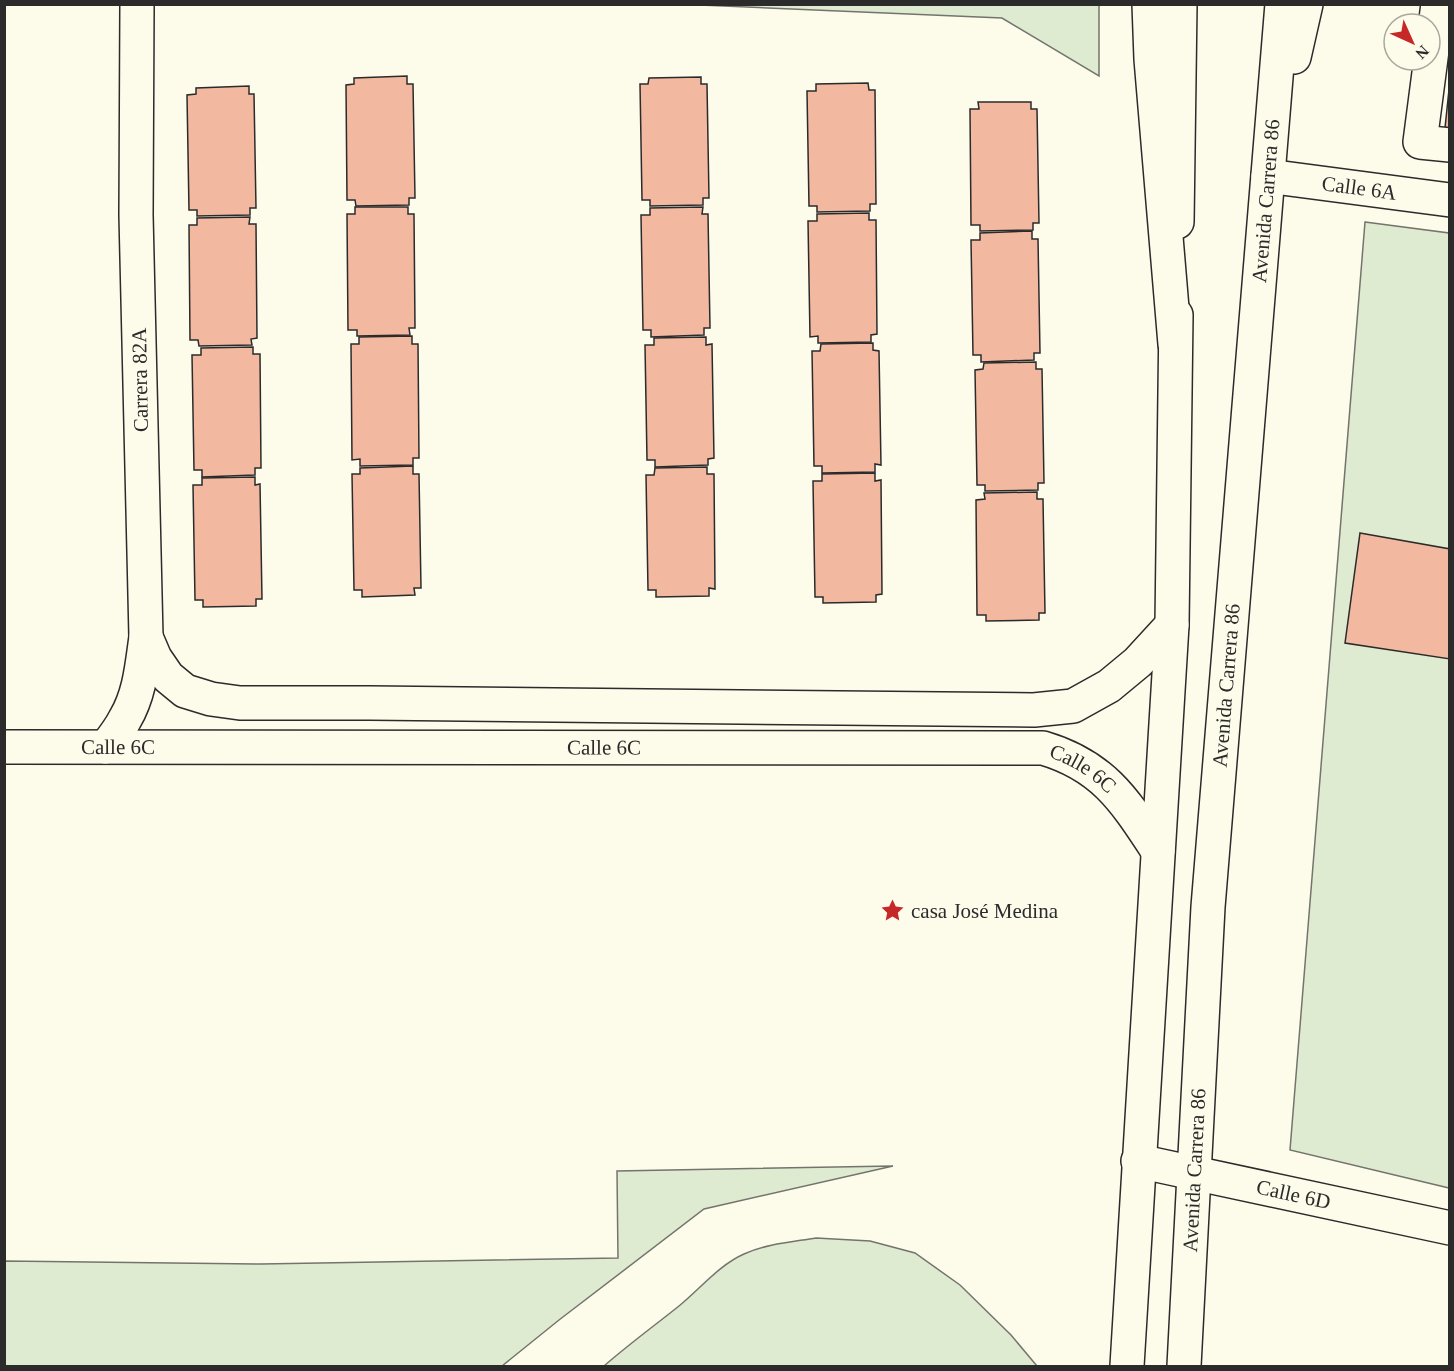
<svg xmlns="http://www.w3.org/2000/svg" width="1454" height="1371" font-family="Georgia,serif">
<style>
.green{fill:#deebd1;stroke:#74746e;stroke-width:1.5}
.building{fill:#f2b8a0;stroke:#2b2b2b;stroke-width:1.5}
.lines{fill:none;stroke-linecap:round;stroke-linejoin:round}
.minor-casing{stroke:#2b2b2b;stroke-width:36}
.major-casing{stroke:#2b2b2b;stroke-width:36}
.highway-casing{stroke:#2b2b2b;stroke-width:36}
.minor{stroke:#fdfbea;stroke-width:33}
.major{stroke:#fdfbea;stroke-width:33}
.highway{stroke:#fdfbea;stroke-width:33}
.labels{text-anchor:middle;stroke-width:4.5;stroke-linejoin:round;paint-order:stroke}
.street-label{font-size:21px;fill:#2b2b2b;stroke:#fdfbea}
.poi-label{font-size:21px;fill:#2b2b2b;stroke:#fdfbea;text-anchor:start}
</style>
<rect width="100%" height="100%" fill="#fdfbea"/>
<g class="green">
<path d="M 700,5 L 1099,5 L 1099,76 L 1002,18 Z"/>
<path d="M 1365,222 L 1449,233 L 1449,1188 L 1290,1150 Z"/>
<path d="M 893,1166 L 704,1209 L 559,1320 L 502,1366 L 5,1366 L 5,1261 L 261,1264 L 618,1258 L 617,1171 Z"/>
<path d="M 816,1238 L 870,1241 L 915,1253 L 960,1285 L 1011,1335 L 1037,1366 L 604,1366 C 628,1345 654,1326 679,1306 C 700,1289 719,1265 744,1254 C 766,1244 792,1242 816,1238 Z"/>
</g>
<g class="building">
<path d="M 407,76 L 407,84 L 413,84 L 415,198 L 409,198 L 409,205 L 356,206 L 355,200 L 347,200 L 346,85 L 354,84 L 354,78 Z"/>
<path d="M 701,77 L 701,84 L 707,84 L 709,198 L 703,198 L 703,205 L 650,206 L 650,200 L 642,200 L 640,84 L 648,84 L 649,78 Z"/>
<path d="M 1450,80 L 1450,128 L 1445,128 Z"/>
<path d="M 868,83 L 869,90 L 875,90 L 876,204 L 870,204 L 870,211 L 817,212 L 817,206 L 809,206 L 807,91 L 816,91 L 816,84 Z"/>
<path d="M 249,86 L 249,94 L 254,94 L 256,208 L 250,208 L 250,215 L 197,216 L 197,210 L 189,210 L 187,95 L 196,94 L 196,88 Z"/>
<path d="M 978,102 L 1031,102 L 1031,109 L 1037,109 L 1039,223 L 1033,223 L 1033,230 L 980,231 L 980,225 L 971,225 L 970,109 L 979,109 Z"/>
<path d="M 355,207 L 408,207 L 408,214 L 414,214 L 415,328 L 409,328 L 410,335 L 357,336 L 357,330 L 348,330 L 347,214 L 355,214 Z"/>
<path d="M 703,207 L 702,214 L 708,214 L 710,328 L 704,328 L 704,335 L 651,337 L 651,330 L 643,330 L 641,215 L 650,215 L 650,208 Z"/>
<path d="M 869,213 L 869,220 L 876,220 L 877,334 L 871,335 L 871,342 L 818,343 L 818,336 L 810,337 L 808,221 L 817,221 L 817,214 Z"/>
<path d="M 250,217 L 249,224 L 256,224 L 257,338 L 251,339 L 252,345 L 199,346 L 198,340 L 190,340 L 189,225 L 197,225 L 197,218 Z"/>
<path d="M 1032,231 L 1032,239 L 1038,239 L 1040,353 L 1034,353 L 1034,360 L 981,362 L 981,355 L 973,355 L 971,240 L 980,240 L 980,233 Z"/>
<path d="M 412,336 L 412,344 L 418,344 L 419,458 L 413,458 L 413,465 L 360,466 L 360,459 L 352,460 L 351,344 L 359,344 L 359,337 Z"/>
<path d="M 706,337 L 706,345 L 712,344 L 714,458 L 708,459 L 708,465 L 655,467 L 655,460 L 647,460 L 645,345 L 654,345 L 654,338 Z"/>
<path d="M 873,343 L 873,350 L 879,351 L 881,465 L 875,464 L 875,472 L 822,473 L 822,466 L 814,466 L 812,351 L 820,351 L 821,344 Z"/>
<path d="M 253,347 L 253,354 L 260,354 L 261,468 L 255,468 L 255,475 L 202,477 L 202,470 L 194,470 L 192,355 L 201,355 L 201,348 Z"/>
<path d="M 1036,362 L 1036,369 L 1042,369 L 1044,483 L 1038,483 L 1038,490 L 985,491 L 985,485 L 977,485 L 975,370 L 983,369 L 984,363 Z"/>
<path d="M 413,466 L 413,474 L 419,474 L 421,588 L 414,588 L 415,595 L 362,597 L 362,590 L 354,590 L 352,474 L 360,474 L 360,468 Z"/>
<path d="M 707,467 L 707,474 L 714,474 L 715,589 L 709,588 L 709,596 L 656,597 L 656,590 L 648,590 L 646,475 L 654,475 L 655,468 Z"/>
<path d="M 875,473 L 875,481 L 881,480 L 882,594 L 876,595 L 876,602 L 823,603 L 823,597 L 815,597 L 813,481 L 822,481 L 822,474 Z"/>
<path d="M 255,477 L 255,485 L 260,484 L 262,599 L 256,599 L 256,606 L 203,607 L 203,600 L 195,600 L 193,485 L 202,485 L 202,478 Z"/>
<path d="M 1037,492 L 1037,499 L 1043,499 L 1045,613 L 1039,613 L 1039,620 L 986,621 L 986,615 L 977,615 L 976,500 L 985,499 L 984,493 Z"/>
<path d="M 1360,533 L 1450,549 L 1450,659 L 1345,643 Z"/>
</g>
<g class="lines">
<defs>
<g id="minor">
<path d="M 1438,4 L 1420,142 L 1450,145"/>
<path id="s1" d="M 1268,176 L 1450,200"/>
<path d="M 146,637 L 155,658 L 168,677 L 185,691 L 211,699 L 240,703 L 370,703 L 1034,710 L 1073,706 L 1109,686 L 1138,662 L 1172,625"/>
<path id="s2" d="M 4,747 L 1043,748 C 1104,766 1125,801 1158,851"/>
<path d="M 106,747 C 113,738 120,729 125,719 C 140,694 142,665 146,637 L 136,215 L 137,4"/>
<path id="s3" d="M 1138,1161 L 1450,1228"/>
</g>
<g id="major">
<path d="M 1294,57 L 1306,4"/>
<path d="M 1177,222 L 1180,4"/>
<path d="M 1127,1366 L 1172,625 L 1176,315"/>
<path id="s4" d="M 1184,1366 L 1208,907 L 1282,4"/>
</g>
<path id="highway" d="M 1149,4 L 1151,59 L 1175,344"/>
</defs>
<use href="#minor" class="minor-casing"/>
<use href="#major" class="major-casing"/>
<use href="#highway" class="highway-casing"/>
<use href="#minor" class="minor"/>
<use href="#major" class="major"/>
<use href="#highway" class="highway"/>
</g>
<defs>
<symbol id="sight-bare" viewBox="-9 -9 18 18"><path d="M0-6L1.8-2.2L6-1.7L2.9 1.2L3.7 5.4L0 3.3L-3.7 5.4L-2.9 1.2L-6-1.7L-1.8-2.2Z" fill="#c62828" stroke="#fdfbea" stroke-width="2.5" paint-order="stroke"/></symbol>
</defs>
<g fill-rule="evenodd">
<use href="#sight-bare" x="876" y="894" width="33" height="33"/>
</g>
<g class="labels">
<g class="street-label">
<text dy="7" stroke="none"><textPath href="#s1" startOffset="92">Calle 6A</textPath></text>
<text dy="7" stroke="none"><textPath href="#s4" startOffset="1168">Avenida Carrera 86</textPath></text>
<text transform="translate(140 380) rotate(-91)" y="7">Carrera 82A</text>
<text dy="7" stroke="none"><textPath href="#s4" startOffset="682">Avenida Carrera 86</textPath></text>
<text dy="7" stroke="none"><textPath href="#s2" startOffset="114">Calle 6C</textPath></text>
<text dy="7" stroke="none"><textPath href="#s2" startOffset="600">Calle 6C</textPath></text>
<text dy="7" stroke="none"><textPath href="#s2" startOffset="1084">Calle 6C</textPath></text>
<text dy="7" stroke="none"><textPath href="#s4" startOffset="196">Avenida Carrera 86</textPath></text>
<text dy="7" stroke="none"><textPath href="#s3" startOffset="159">Calle 6D</textPath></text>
</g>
<g class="poi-label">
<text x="911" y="918">casa José Medina</text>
</g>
</g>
<rect width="1454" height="1371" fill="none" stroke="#2b2b2b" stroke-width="12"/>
<g transform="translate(1412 42) rotate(135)"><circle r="28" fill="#fdfbea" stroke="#a9a89e" stroke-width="1.5"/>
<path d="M0-4.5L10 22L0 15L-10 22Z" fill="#c62828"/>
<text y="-9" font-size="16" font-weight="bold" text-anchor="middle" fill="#2b2b2b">N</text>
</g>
</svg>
